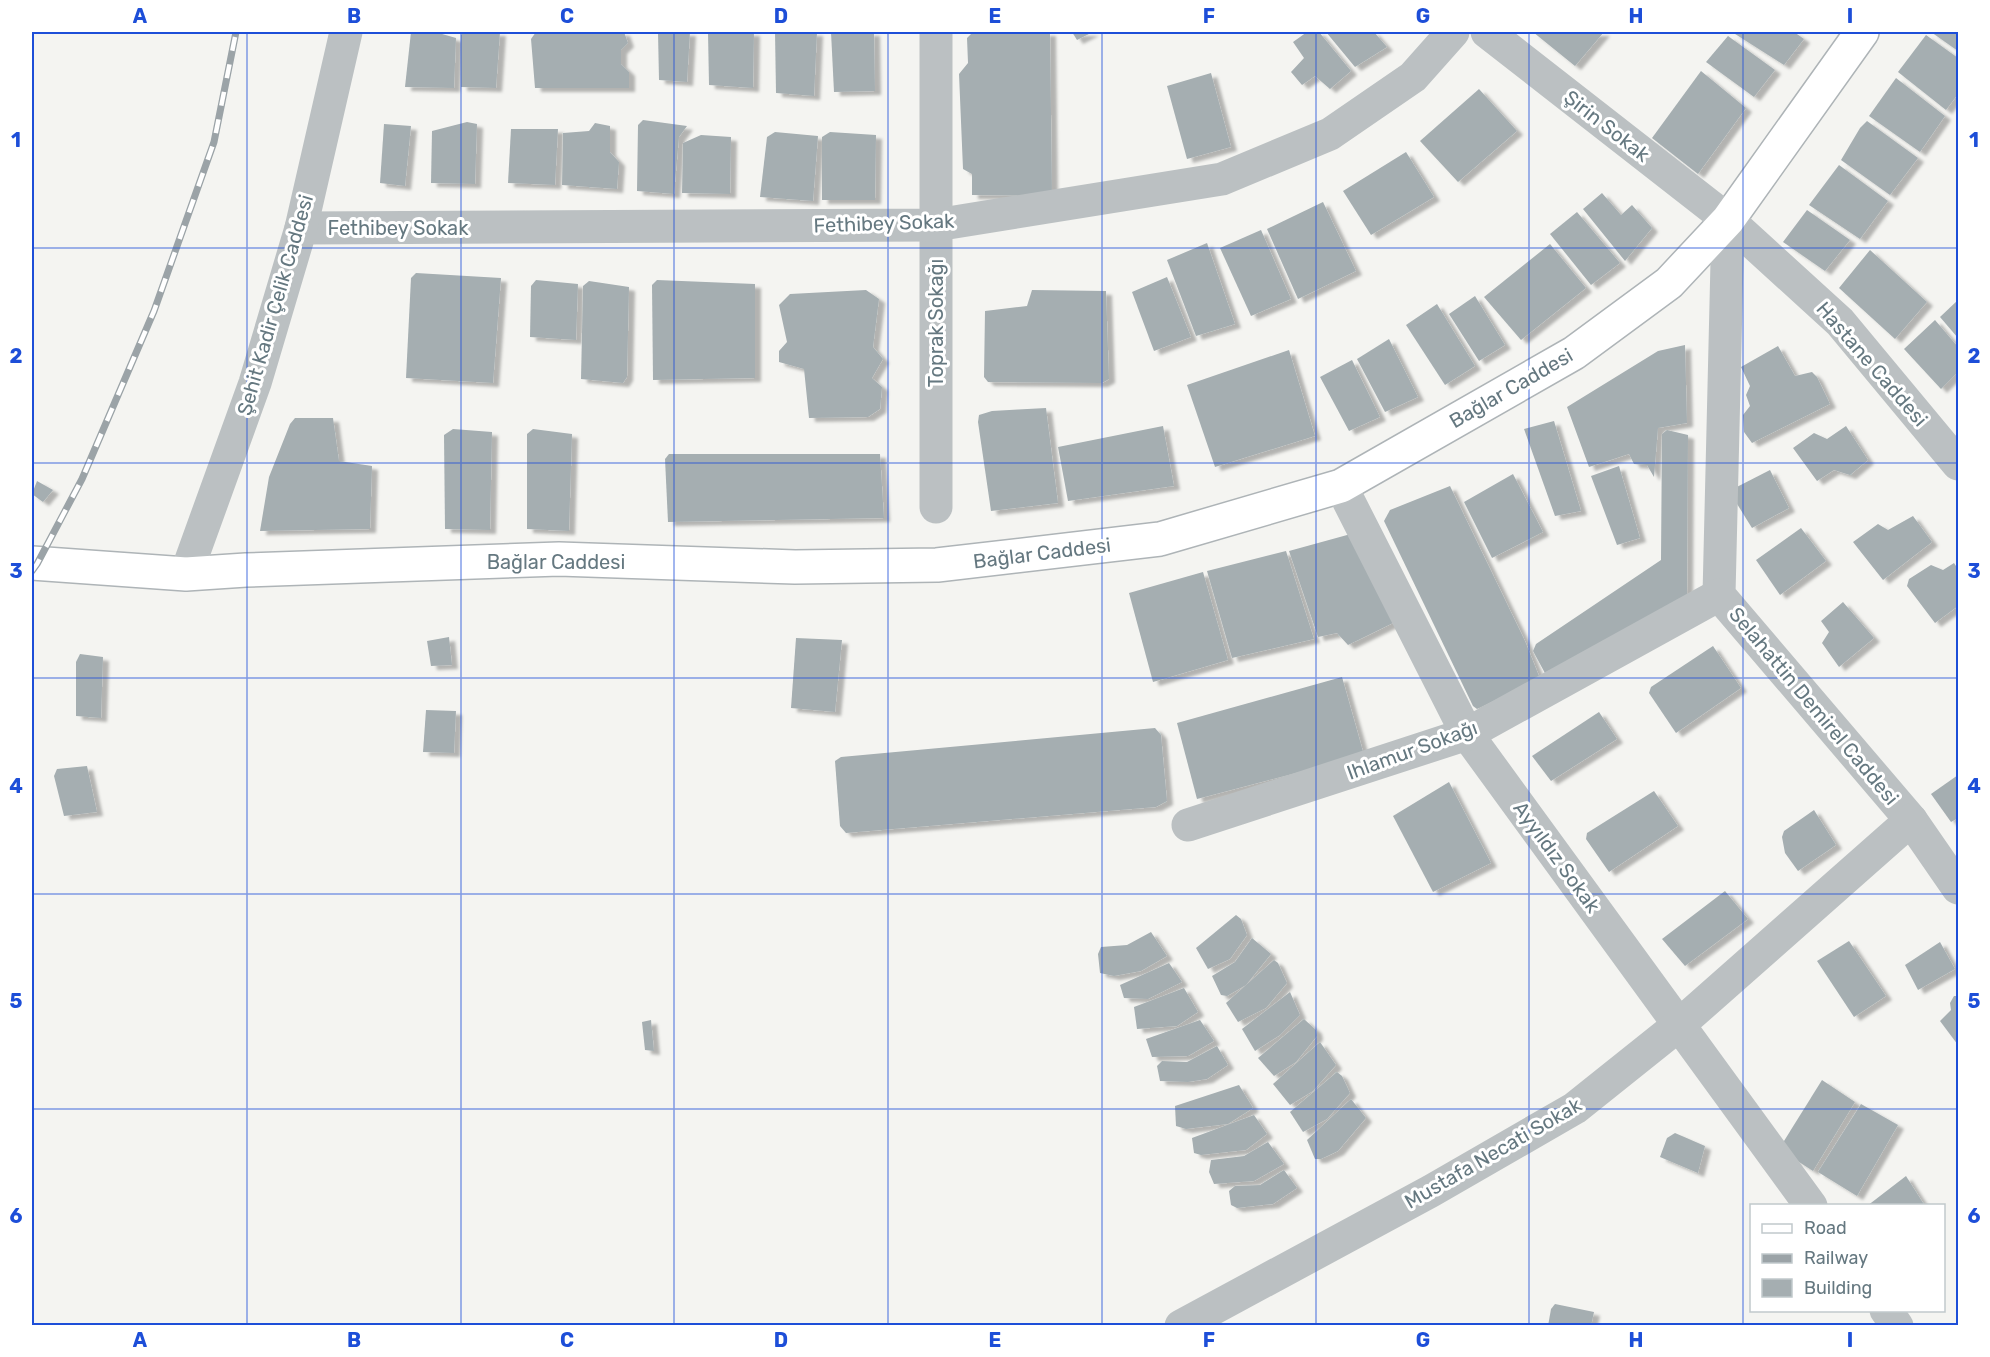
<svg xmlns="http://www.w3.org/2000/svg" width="1990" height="1357" font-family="Rubik,sans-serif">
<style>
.building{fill:#a5aeb1;filter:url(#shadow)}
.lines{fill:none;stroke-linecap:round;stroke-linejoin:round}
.major-casing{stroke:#aeb4b7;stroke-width:36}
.minor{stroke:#bbc0c2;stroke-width:33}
.major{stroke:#fff;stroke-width:33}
.rail-casing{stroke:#9ba3a7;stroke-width:7}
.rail{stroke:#fff;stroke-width:4.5;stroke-dasharray:14;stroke-linecap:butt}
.grid{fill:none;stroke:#1d4ed8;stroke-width:1.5;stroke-opacity:0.55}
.labels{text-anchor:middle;stroke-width:6;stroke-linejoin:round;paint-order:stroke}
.street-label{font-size:20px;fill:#657880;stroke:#fff}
.neatline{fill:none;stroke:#1d4ed8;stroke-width:2}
.grid-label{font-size:20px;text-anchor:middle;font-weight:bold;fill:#1d4ed8}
</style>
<defs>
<filter id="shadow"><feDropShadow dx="6" dy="4" stdDeviation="1.5" flood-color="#0004"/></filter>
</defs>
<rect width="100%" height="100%" fill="#f4f4f1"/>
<g class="building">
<path d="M 411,32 L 435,32 L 456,38 L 454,88 L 405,87 Z"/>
<path d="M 464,32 L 500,32 L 496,88 L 461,87 L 461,35 Z"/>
<path d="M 536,32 L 624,32 L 628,43 L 621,50 L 621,64 L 629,72 L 629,88 L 535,88 L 531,39 Z"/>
<path d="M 658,32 L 690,32 L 687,82 L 659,80 Z"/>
<path d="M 708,32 L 754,32 L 753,88 L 709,85 Z"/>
<path d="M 775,32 L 817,32 L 814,96 L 776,93 Z"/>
<path d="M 831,32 L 874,32 L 875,91 L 834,92 Z"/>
<path d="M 973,32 L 1050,32 L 1052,196 L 972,195 L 972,174 L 963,169 L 959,74 L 968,63 L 967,38 Z"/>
<path d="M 1072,32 L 1093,32 L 1077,40 Z"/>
<path d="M 1307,32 L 1319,32 L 1351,71 L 1330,89 L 1315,76 L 1302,85 L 1291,72 L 1304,58 L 1293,42 Z"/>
<path d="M 1326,32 L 1374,32 L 1387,47 L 1355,67 Z"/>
<path d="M 1533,32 L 1604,32 L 1575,66 Z"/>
<path d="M 1732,32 L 1794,32 L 1804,39 L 1784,65 Z"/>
<path d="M 1931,32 L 1958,32 L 1958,51 Z"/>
<path d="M 1926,35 L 1958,58 L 1958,94 L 1946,110 L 1898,72 Z"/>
<path d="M 1728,36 L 1775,70 L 1754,97 L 1706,62 Z"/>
<path d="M 1701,71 L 1746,108 L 1698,174 L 1652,138 Z"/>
<path d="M 1211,73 L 1231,147 L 1187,159 L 1167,86 Z"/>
<path d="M 1896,78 L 1945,116 L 1920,152 L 1869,116 Z"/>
<path d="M 1479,89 L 1517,131 L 1458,182 L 1420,141 Z"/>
<path d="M 643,120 L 687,126 L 679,137 L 674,194 L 637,191 L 638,125 Z"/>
<path d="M 1867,121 L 1918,158 L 1890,195 L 1841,160 L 1860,128 Z"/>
<path d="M 467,122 L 477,124 L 475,184 L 431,183 L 432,131 Z"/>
<path d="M 595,123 L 610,126 L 610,152 L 619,162 L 617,189 L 562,185 L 563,133 L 589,131 Z"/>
<path d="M 384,124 L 411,126 L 405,186 L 380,183 Z"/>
<path d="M 511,129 L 558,129 L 555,185 L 508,183 Z"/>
<path d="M 775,132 L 818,136 L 813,201 L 760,197 L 767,137 Z"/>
<path d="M 830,132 L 876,135 L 875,200 L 822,200 L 822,137 Z"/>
<path d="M 701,135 L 731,137 L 730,194 L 682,193 L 683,143 Z"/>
<path d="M 1406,152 L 1434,197 L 1371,235 L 1343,191 Z"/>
<path d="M 1839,165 L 1888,201 L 1860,239 L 1809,205 Z"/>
<path d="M 1602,193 L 1621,215 L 1632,205 L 1652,228 L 1625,261 L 1583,209 Z"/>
<path d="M 1323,202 L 1356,271 L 1298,299 L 1267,229 Z"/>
<path d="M 1807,210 L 1850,240 L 1825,271 L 1783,242 Z"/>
<path d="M 1577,212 L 1620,263 L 1591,285 L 1550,234 Z"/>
<path d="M 1261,230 L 1291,299 L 1251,316 L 1220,248 Z"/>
<path d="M 1207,243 L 1235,324 L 1196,336 L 1167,260 Z"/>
<path d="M 1550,244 L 1586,288 L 1521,340 L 1484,297 Z"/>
<path d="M 1870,250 L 1927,302 L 1895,339 L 1839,288 Z"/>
<path d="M 416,273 L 501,278 L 493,383 L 406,378 L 411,278 Z"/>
<path d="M 1167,277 L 1191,337 L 1154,351 L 1132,292 Z"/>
<path d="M 536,280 L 578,284 L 576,340 L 530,337 L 531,286 Z"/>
<path d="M 657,280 L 755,284 L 755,378 L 653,380 L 652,285 Z"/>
<path d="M 589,281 L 629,287 L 627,377 L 623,383 L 581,379 L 583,286 Z"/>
<path d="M 866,290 L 879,299 L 873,347 L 883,359 L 872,378 L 882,387 L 880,409 L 868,417 L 809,418 L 804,369 L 779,362 L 779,351 L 787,342 L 779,305 L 790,294 Z"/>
<path d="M 1032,290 L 1106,291 L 1109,379 L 1102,383 L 988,382 L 984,377 L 985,311 L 1027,306 Z"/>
<path d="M 1475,296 L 1505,345 L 1479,361 L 1449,314 Z"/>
<path d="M 1958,300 L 1958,338 L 1940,317 Z"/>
<path d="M 1437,304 L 1475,366 L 1445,385 L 1406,325 Z"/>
<path d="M 1935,320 L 1958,347 L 1958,372 L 1941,389 L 1904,349 Z"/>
<path d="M 1389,339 L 1418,397 L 1385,412 L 1357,359 Z"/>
<path d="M 1685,345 L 1687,423 L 1658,428 L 1654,477 L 1647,465 L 1634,464 L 1629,454 L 1589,467 L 1567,407 L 1658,351 Z"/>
<path d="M 1778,346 L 1795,376 L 1812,372 L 1817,377 L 1830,404 L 1752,443 L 1744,432 L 1743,415 L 1750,406 L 1746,395 L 1750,386 L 1741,367 Z"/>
<path d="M 1289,350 L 1315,436 L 1215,467 L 1187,385 Z"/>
<path d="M 1352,360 L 1380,417 L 1349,431 L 1320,377 Z"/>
<path d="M 1046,408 L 1058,503 L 991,511 L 978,422 L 979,415 L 992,411 Z"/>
<path d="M 295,418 L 333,418 L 339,461 L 372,466 L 370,529 L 260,531 L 269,477 L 290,424 Z"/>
<path d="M 1554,421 L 1581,511 L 1555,516 L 1524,429 Z"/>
<path d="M 1163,426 L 1174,486 L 1068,501 L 1058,447 Z"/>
<path d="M 1846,426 L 1868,460 L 1850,475 L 1834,470 L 1817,481 L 1793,448 L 1814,433 L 1827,439 Z"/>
<path d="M 453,429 L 492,432 L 490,530 L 445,529 L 444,435 Z"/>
<path d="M 533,429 L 572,434 L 569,531 L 527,529 L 527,434 Z"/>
<path d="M 1667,430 L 1688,435 L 1687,596 L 1546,675 L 1533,651 L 1536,644 L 1661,560 L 1662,434 Z"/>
<path d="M 669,454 L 880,454 L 884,518 L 668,522 L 665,459 Z"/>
<path d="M 1619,466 L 1640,538 L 1617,545 L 1591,476 Z"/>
<path d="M 1770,470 L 1789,508 L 1752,528 L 1729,491 Z"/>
<path d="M 1513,474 L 1543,532 L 1492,558 L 1464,502 Z"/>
<path d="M 37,481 L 53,490 L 43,502 L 32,494 Z"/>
<path d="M 1450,486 L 1525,641 L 1539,676 L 1536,680 L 1477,709 L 1473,706 L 1384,521 L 1390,510 Z"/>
<path d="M 1913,516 L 1932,542 L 1883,580 L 1853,542 L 1878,524 L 1888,530 Z"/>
<path d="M 1801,528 L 1826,561 L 1780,595 L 1756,560 Z"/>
<path d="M 1358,532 L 1393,623 L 1348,645 L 1337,633 L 1318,637 L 1289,551 Z"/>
<path d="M 1286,551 L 1314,639 L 1232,658 L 1207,571 Z"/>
<path d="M 1954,563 L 1958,569 L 1958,606 L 1935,623 L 1907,586 L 1909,579 L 1931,565 L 1943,570 Z"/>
<path d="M 1203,572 L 1228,660 L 1153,682 L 1129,593 Z"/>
<path d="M 1843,602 L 1874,638 L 1839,667 L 1822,643 L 1829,632 L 1821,621 Z"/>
<path d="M 449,637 L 452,665 L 431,666 L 427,641 Z"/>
<path d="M 796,638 L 842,640 L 835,712 L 791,708 Z"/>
<path d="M 1713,646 L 1741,688 L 1676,733 L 1649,693 L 1651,687 Z"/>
<path d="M 80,654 L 103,657 L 101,718 L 76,716 L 76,662 Z"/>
<path d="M 1342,677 L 1364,755 L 1197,799 L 1177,723 Z"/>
<path d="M 426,710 L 456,711 L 454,753 L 423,752 Z"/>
<path d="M 1599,712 L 1617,739 L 1551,781 L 1532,756 Z"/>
<path d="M 1155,728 L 1161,735 L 1167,801 L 1156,807 L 846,833 L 840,826 L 835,761 L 841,757 Z"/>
<path d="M 87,766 L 97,812 L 64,816 L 54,776 L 57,769 Z"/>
<path d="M 1958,775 L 1958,818 L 1951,822 L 1931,794 Z"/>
<path d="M 1449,782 L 1491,863 L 1433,892 L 1393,816 Z"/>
<path d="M 1654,791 L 1678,826 L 1609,872 L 1586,839 L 1587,833 Z"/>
<path d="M 1814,810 L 1836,845 L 1798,871 L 1785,853 L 1782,837 L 1784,831 Z"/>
<path d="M 1725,891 L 1748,919 L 1685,966 L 1662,939 Z"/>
<path d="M 1236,915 L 1241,919 L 1247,935 L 1230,959 L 1208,969 L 1196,948 Z"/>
<path d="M 1151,932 L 1167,956 L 1141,971 L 1114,976 L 1100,973 L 1098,954 L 1101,947 L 1127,945 Z"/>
<path d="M 1252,938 L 1271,954 L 1246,985 L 1227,996 L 1221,995 L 1212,976 L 1235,962 Z"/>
<path d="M 1849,941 L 1886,996 L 1854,1017 L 1817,961 Z"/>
<path d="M 1940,942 L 1955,969 L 1918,990 L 1905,965 Z"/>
<path d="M 1274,960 L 1278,963 L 1287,983 L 1266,1008 L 1238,1022 L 1226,1003 Z"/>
<path d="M 1169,963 L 1182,982 L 1148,999 L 1124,998 L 1120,985 Z"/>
<path d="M 1184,988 L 1198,1012 L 1177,1026 L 1137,1029 L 1134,1007 Z"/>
<path d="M 1290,992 L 1300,1015 L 1280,1035 L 1255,1051 L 1242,1029 Z"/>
<path d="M 1954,996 L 1958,996 L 1958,1045 L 1940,1021 L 1951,1010 L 1950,1003 Z"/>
<path d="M 1304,1019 L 1316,1030 L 1317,1036 L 1296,1062 L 1274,1076 L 1258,1058 Z"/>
<path d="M 651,1020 L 654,1051 L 645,1050 L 642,1022 Z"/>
<path d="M 1200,1020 L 1214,1041 L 1188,1056 L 1152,1057 L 1146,1039 Z"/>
<path d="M 1320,1042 L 1336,1065 L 1313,1091 L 1290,1105 L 1273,1084 Z"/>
<path d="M 1217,1046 L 1228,1065 L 1207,1079 L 1188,1082 L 1160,1081 L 1157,1066 L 1162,1061 L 1187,1062 Z"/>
<path d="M 1337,1072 L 1342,1076 L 1350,1093 L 1327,1119 L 1303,1132 L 1290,1112 Z"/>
<path d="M 1822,1080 L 1855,1102 L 1813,1171 L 1779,1149 Z"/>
<path d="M 1239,1085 L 1253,1108 L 1228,1124 L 1186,1129 L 1176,1126 L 1175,1106 Z"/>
<path d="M 1351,1099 L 1366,1118 L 1338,1151 L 1321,1159 L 1315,1159 L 1307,1140 Z"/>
<path d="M 1861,1104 L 1898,1125 L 1857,1196 L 1818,1172 Z"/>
<path d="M 1254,1115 L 1267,1134 L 1246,1150 L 1201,1155 L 1194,1153 L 1192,1138 Z"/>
<path d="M 1675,1133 L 1705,1146 L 1698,1173 L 1660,1157 L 1667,1138 Z"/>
<path d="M 1268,1142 L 1284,1164 L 1254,1181 L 1214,1184 L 1209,1172 L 1211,1160 L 1244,1156 Z"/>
<path d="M 1284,1170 L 1297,1188 L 1273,1204 L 1237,1208 L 1231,1205 L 1229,1191 L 1235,1186 L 1260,1185 Z"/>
<path d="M 1906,1176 L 1925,1206 L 1867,1206 Z"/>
<path d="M 1555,1304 L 1594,1312 L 1591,1326 L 1548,1326 L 1551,1309 Z"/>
</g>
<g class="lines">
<defs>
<path id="major" d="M 32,563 L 186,574 L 246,570 L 559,559 L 795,567 L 937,565 L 1160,539 L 1341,486 L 1574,353 L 1669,283 L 1728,220 L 1862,32"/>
</defs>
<use href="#major" class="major-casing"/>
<g class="minor">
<path d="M 936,32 L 936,507"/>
<path d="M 1487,32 L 1728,220 L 1840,322 L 1958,464"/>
<path d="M 1728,220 L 1719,595 L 1911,820 L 1958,888"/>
<path d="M 301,228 L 936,225 L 1222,179 L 1330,134 L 1413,77 L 1453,32"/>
<path d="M 1341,486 L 1467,734 L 1811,1206"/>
<path d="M 186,574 L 255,383 L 301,228 L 346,32"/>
<path d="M 1188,825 L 1467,734 L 1719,595"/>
<path d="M 1886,1310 L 1897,1326"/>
<path d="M 1181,1326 L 1431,1191 L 1575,1108 L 1680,1024 L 1911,820"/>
</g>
<use href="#major" class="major"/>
<defs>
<path id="rail" d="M 32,571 L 37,564 L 82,479 L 154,311 L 214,142 L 236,32"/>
</defs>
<use href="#rail" class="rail-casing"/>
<use href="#rail" class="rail"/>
</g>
<path class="grid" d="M 247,32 L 247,1326M 461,32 L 461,1326M 674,32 L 674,1326M 888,32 L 888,1326M 1102,32 L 1102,1326M 1316,32 L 1316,1326M 1529,32 L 1529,1326M 1743,32 L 1743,1326M 32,248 L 1958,248M 32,463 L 1958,463M 32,678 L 1958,678M 32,894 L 1958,894M 32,1109 L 1958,1109"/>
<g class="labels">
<g class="street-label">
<text transform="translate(1607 126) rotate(38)" y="7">Şirin Sokak</text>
<text transform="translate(884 223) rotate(-2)" y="7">Fethibey Sokak</text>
<text x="398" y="235">Fethibey Sokak</text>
<text transform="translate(275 305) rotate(-74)" y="7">Şehit Kadir Çelik Caddesi</text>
<text transform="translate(936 323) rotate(-90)" y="7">Toprak Sokağı</text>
<text transform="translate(1872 364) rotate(49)" y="7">Hastane Caddesi</text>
<text transform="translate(1511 388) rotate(-30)" y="7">Bağlar Caddesi</text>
<text transform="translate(1042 553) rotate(-7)" y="7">Bağlar Caddesi</text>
<text x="556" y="569">Bağlar Caddesi</text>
<text transform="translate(1814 706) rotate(50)" y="7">Selahattin Demirel Caddesi</text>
<text transform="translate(1412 750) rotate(-20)" y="7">Ihlamur Sokağı</text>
<text transform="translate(1557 857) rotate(54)" y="7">Ayyıldız Sokak</text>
<text transform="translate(1493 1153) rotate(-30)" y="7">Mustafa Necati Sokak</text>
</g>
</g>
<rect width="1990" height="1357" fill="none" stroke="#ffffff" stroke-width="66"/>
<rect x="1750" y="1204" width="195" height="108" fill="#ffffff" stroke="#c1c9cc" stroke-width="1.5"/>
<rect x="1762" y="1224" width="30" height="9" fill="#ffffff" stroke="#c1c9cc" stroke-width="1.5"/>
<text x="1804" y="1234" font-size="18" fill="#657880">Road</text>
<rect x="1762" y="1254" width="30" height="9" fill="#9ba3a7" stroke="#c1c9cc" stroke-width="1.5"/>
<text x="1804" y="1264" font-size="18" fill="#657880">Railway</text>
<rect x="1762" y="1279" width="30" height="18" fill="#a5aeb1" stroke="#c1c9cc" stroke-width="1.5"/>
<text x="1804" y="1294" font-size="18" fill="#657880">Building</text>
<rect x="33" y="33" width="1924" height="1291" class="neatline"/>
<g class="grid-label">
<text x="140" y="23">A</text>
<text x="354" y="23">B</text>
<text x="567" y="23">C</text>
<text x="781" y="23">D</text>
<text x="995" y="23">E</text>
<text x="1209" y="23">F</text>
<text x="1423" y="23">G</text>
<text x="1636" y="23">H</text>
<text x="1850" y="23">I</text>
<text x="16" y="147">1</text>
<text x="1974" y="147">1</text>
<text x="16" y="363">2</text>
<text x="1974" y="363">2</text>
<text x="16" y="578">3</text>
<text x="1974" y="578">3</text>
<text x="16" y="793">4</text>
<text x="1974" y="793">4</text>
<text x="16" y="1008">5</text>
<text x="1974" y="1008">5</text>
<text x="16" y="1223">6</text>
<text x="1974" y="1223">6</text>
<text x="140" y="1347">A</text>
<text x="354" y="1347">B</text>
<text x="567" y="1347">C</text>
<text x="781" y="1347">D</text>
<text x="995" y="1347">E</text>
<text x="1209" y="1347">F</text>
<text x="1423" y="1347">G</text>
<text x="1636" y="1347">H</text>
<text x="1850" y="1347">I</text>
</g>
</svg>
